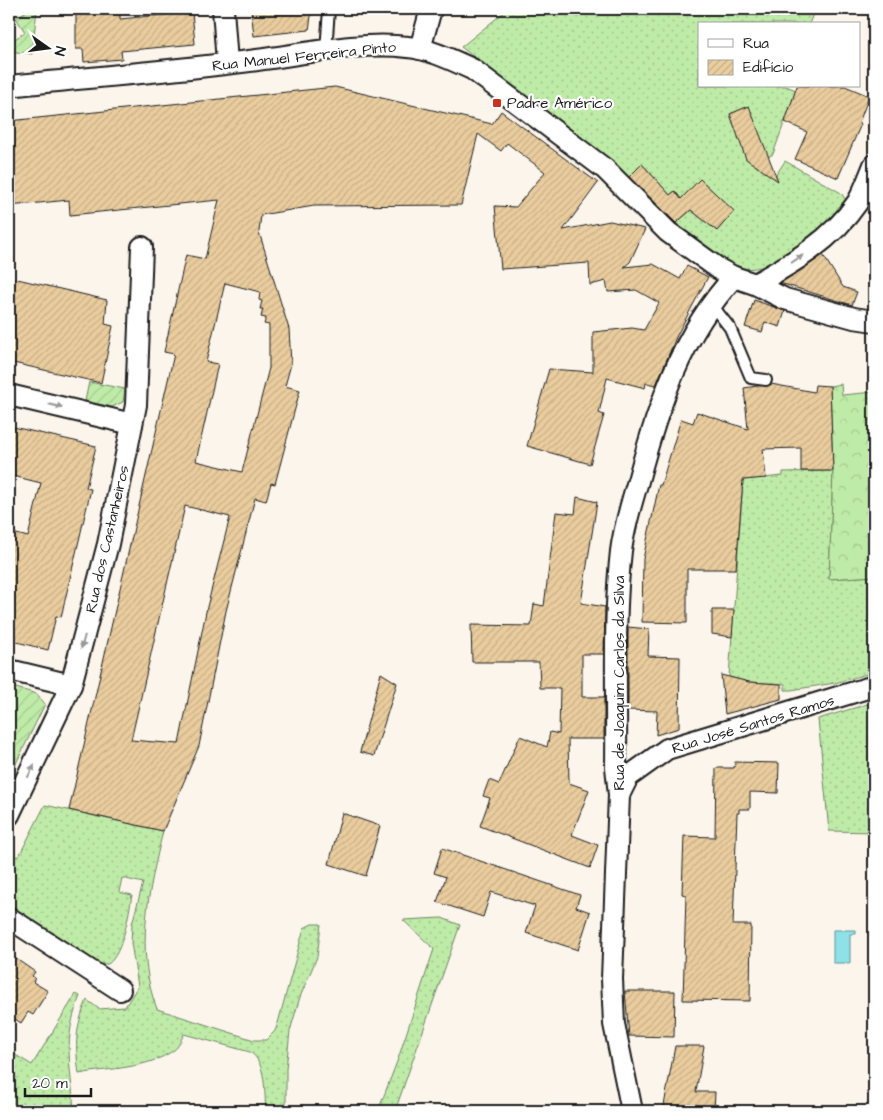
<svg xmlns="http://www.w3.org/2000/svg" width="883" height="1120" font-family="'Architects Daughter',sans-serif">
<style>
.grass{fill:url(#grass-dots);stroke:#6e8462;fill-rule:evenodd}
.forest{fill:url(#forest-crowns);stroke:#6e8462}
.garden{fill:url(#garden-furrows);stroke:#6e8462}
.water{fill:#8fe1e8;stroke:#619296}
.building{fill:url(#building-hatch);stroke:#1c1c1c;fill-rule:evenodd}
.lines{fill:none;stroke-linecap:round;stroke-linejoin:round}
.service-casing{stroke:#1c1c1c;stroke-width:14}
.minor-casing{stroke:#1c1c1c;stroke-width:24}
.service{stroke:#fff;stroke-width:10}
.minor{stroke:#fff;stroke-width:20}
.oneway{fill:#999}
.poi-dot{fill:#c8321e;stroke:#fff;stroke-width:2}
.labels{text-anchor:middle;stroke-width:4.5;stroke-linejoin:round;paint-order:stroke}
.street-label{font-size:15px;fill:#1c1c1c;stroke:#fff}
.poi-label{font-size:15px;fill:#1c1c1c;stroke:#fff;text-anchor:start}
</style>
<defs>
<pattern id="grass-dots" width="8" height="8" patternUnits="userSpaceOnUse" patternTransform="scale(1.25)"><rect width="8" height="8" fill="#bfeba8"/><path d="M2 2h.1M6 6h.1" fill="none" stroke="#a4c990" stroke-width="1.8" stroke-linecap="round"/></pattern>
<pattern id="forest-crowns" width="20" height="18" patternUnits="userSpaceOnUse" patternTransform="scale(1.25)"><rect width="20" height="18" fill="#bfeba8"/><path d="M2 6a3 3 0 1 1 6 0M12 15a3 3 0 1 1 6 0" fill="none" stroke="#a4c990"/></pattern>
<pattern id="garden-furrows" width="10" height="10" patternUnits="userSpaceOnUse" patternTransform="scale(1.25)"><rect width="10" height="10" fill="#bfeba8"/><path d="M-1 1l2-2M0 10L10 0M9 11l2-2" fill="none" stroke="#a4c990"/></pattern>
<pattern id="building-hatch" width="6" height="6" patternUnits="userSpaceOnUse" patternTransform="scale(1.25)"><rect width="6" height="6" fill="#eacd9e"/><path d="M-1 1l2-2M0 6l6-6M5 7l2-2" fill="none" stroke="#c8af88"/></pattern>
</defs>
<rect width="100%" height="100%" fill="#fbf5ec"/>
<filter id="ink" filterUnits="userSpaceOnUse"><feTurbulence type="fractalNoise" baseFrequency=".02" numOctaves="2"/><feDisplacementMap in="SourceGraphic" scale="10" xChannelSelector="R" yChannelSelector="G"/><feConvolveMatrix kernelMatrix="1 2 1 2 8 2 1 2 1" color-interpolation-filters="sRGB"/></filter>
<g filter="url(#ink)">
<g class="grass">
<path d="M 508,9 L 815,9 L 809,24 L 699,24 L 699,86 L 786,86 L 796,90 L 773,154 L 755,165 L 774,178 L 785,161 L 841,193 L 846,200 C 823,226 774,281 735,266 C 713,258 693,239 674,225 L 691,210 L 717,231 L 734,211 L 700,179 L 681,199 L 675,191 L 670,195 L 643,165 L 629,177 L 617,165 L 556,118 L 461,47 ZM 749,106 L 746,157 L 730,114 Z"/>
<path d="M 833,471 L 829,579 L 874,576 L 874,672 L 835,683 L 791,690 L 785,690 L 785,684 L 749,682 L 729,677 L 743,480 L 783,476 L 783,472 Z"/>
<path d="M 874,702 L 874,832 L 829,831 L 818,719 Z"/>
<path d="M 45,805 L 163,831 C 149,890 134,950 157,1009 L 254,1040 L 266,1040 L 275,1031 L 278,1023 L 304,928 L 312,924 L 321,924 L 317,957 L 300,997 L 290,1031 L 286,1069 L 286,1111 L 266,1111 C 264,1093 267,1063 250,1052 L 184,1034 C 181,1039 179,1047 174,1050 C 148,1069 109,1068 79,1074 C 75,1045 75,1028 87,1000 L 99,1009 L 125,1007 L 138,986 L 131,943 L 132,924 L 143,883 L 122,878 L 119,892 L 132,895 C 129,912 123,954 108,964 L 101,964 L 9,904 L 9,857 L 19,856 Z"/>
<path d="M 442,918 L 460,925 L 395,1111 L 386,1111 L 380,1106 L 398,1059 L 434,949 L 403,920 Z"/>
<path d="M 76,994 L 80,996 C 62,1041 71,1066 74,1111 L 9,1111 L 9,1051 L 32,1065 Z"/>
</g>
<path class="forest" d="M 841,384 L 842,395 L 874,392 L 874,576 L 829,579 L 833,471 L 830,386 Z"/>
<g class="garden">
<path d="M 24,9 L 37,9 L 32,54 L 9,51 L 9,43 L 25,32 L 16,18 L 26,11 Z"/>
<path d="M 89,382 L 125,389 L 123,402 L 112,407 L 85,401 Z"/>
<path d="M 9,686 L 37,694 L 45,704 L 9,778 Z"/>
</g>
<path class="water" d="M 833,930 L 856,930 L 856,934 L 850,934 L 850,963 L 833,963 Z"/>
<g class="building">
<path d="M 76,9 L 120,9 L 120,19 L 192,12 L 195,44 L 121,51 L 122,59 L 84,62 L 83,49 L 76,49 Z"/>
<path d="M 251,9 L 312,9 L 309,30 L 254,36 Z"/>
<path d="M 797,86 L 845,86 L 869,96 L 859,123 L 861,124 L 838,178 L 795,159 L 807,132 L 785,122 Z"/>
<path d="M 335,87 L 492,124 L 501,111 L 598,183 L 563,230 L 610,221 L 645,229 L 630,262 L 624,267 L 653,264 L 680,279 L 687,266 L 708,277 L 677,335 L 656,385 L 646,383 L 645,388 L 607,378 L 599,413 L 604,415 L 590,464 L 527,446 L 549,369 L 593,372 L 593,332 L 632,328 L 644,330 L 659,303 L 636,290 L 608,292 L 606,281 L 590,285 L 589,263 L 501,269 L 495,206 L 516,207 L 545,172 L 507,143 L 501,151 L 478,134 L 461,205 L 314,206 L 261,215 L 259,232 L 289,329 L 291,364 L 285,386 L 300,390 L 275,484 L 271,483 L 266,501 L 255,498 L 226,611 L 199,746 L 163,831 L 69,810 L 174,354 L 164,352 L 186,255 L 205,259 L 219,200 L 70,215 L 69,200 L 9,206 L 9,121 ZM 225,283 L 260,292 L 259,300 L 262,301 L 260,309 L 263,309 L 261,317 L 266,318 L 264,324 L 269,325 L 269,368 L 242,472 L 196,461 L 218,364 L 206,362 ZM 185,506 L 230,517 L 207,607 L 179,744 L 131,740 Z"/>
<path d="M 749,106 L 762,140 L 778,181 L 746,159 L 730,114 Z"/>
<path d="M 642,164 L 670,195 L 675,191 L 681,199 L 700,179 L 734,211 L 717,231 L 691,210 L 676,223 L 629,177 Z"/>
<path d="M 823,255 L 843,287 L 857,292 L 852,305 L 780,283 Z"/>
<path d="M 9,277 L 107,300 L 105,324 L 113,326 L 101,383 L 9,362 Z"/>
<path d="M 754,300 L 785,311 L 780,327 L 765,322 L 762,332 L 745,327 Z"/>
<path d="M 771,384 L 814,392 L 815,385 L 830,386 L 833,471 L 801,471 L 801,448 L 763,449 L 766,478 L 743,480 L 736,569 L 687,569 L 687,623 L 642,622 L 643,559 L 659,485 L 661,485 L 681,419 L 693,423 L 697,412 L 748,429 L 744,388 Z"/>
<path d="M 9,426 L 96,446 L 86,488 L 91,489 L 61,617 L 56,616 L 48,650 L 9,640 L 9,532 L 28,537 L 41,483 L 9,475 Z"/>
<path d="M 577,497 L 597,502 L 581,603 L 605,607 L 604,654 L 582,654 L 582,697 L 604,697 L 604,739 L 568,739 L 569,783 L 589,790 L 572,835 L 598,845 L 590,868 L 480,826 L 490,798 L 483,796 L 489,780 L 499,784 L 520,736 L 547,747 L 550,732 L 559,734 L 560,688 L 540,688 L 539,662 L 472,662 L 471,625 L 531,626 L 534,604 L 544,606 L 556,512 L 575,514 Z"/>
<path d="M 712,610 L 734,610 L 732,637 L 712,634 Z"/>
<path d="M 628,627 L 649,629 L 648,656 L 680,657 L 679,728 L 656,735 L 657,711 L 628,710 Z"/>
<path d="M 381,673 L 397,683 L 374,756 L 360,752 Z"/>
<path d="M 721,675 L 749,682 L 781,684 L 781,699 L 725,714 Z"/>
<path d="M 735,762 L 779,763 L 778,793 L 750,792 L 750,809 L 739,809 L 739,813 L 737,813 L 733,925 L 751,925 L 750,1001 L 683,1000 L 686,895 L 682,894 L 684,836 L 715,837 L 716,768 L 734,768 Z"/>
<path d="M 342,813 L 380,826 L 366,876 L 329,864 Z"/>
<path d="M 442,848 L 580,895 L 576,907 L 590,912 L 578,950 L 526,933 L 535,906 L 491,892 L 483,917 L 437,902 L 446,877 L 434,873 Z"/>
<path d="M 9,954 L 35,972 L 32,976 L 35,978 L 33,982 L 48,991 L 33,1015 L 28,1012 L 21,1023 L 9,1015 Z"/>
<path d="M 625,991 L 675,991 L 674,1037 L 629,1036 Z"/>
<path d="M 675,1046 L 704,1046 L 696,1092 L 715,1092 L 714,1111 L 663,1111 Z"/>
</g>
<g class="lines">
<defs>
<g id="service">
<path d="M 326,51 L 329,9"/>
<path d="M 712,305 L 730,328 L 751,378 L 766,380"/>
</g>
<g id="minor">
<path d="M 223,9 L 227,63"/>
<path d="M 420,49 L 431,9"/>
<path d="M 9,86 C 91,77 175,71 257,60 C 304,54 361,41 408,47 C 430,49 452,60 472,69 L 605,169 L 668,232 L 719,269 L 734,277 L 755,284 L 785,299 L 854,318 L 874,321"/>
<path d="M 755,284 C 793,263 832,240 857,203 C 864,192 869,177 874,165"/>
<path d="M 9,395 L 132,424"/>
<path d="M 9,670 L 71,685"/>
<path d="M 619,795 L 628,777 L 667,749 L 874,686"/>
<path d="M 9,815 L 71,685 L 108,544 L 136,405 L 142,247"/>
<path d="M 9,918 L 120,990"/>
<path d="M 632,1111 L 614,1024 L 612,979 L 619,795 L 616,767 C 617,696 613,622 621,551 C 624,528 631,504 638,481 C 657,409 682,333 734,277"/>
</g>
</defs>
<use href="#service" class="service-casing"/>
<use href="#minor" class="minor-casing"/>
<use href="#service" class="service"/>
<use href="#minor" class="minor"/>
</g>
<defs><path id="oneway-solid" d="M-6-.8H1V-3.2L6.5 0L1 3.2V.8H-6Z" transform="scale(1.25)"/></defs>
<g class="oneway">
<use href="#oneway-solid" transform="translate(797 259) rotate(-34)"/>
<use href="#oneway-solid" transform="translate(56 406) rotate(13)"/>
<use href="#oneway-solid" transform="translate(83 642) rotate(105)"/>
<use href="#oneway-solid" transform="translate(31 771) rotate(-63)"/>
</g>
</g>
<rect class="poi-dot" x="492" y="98" width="10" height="10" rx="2.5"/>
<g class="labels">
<g class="street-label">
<text transform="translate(304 56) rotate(-6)" y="5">Rua Manuel Ferreira Pinto</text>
<text transform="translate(107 539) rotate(-77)" y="5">Rua dos Castanheiros</text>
<text transform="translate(619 683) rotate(-90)" y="5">Rua de Joaquim Carlos da Silva</text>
<text transform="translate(753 724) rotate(-17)" y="5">Rua José Santos Ramos</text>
</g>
<g class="poi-label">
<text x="507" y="108">Padre Américo</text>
</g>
</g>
<rect width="883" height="1120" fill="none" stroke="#fff" stroke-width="30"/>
<rect x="15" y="15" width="853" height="1090" fill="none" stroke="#1c1c1c" stroke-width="2" filter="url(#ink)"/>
<rect x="698" y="22" width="162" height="65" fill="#ffffff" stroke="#a4a4a4"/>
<rect x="708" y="39" width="25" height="8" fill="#ffffff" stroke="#a4a4a4"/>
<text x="743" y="48" font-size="15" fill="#1c1c1c">Rua</text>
<rect x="708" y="60" width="25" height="15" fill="url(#building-hatch)" stroke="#a4a4a4"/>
<text x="743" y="72" font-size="15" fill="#1c1c1c">Edifício</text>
<g transform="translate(48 48) rotate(104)" stroke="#ffffff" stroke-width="4" paint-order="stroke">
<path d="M0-4L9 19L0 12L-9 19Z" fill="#1c1c1c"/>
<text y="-8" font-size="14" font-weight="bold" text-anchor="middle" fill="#1c1c1c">N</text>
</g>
<path d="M25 1088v8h66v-8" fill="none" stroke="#1c1c1c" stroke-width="2.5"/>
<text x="32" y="1088" font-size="15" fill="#1c1c1c" stroke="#ffffff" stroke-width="4" paint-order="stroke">20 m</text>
</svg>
